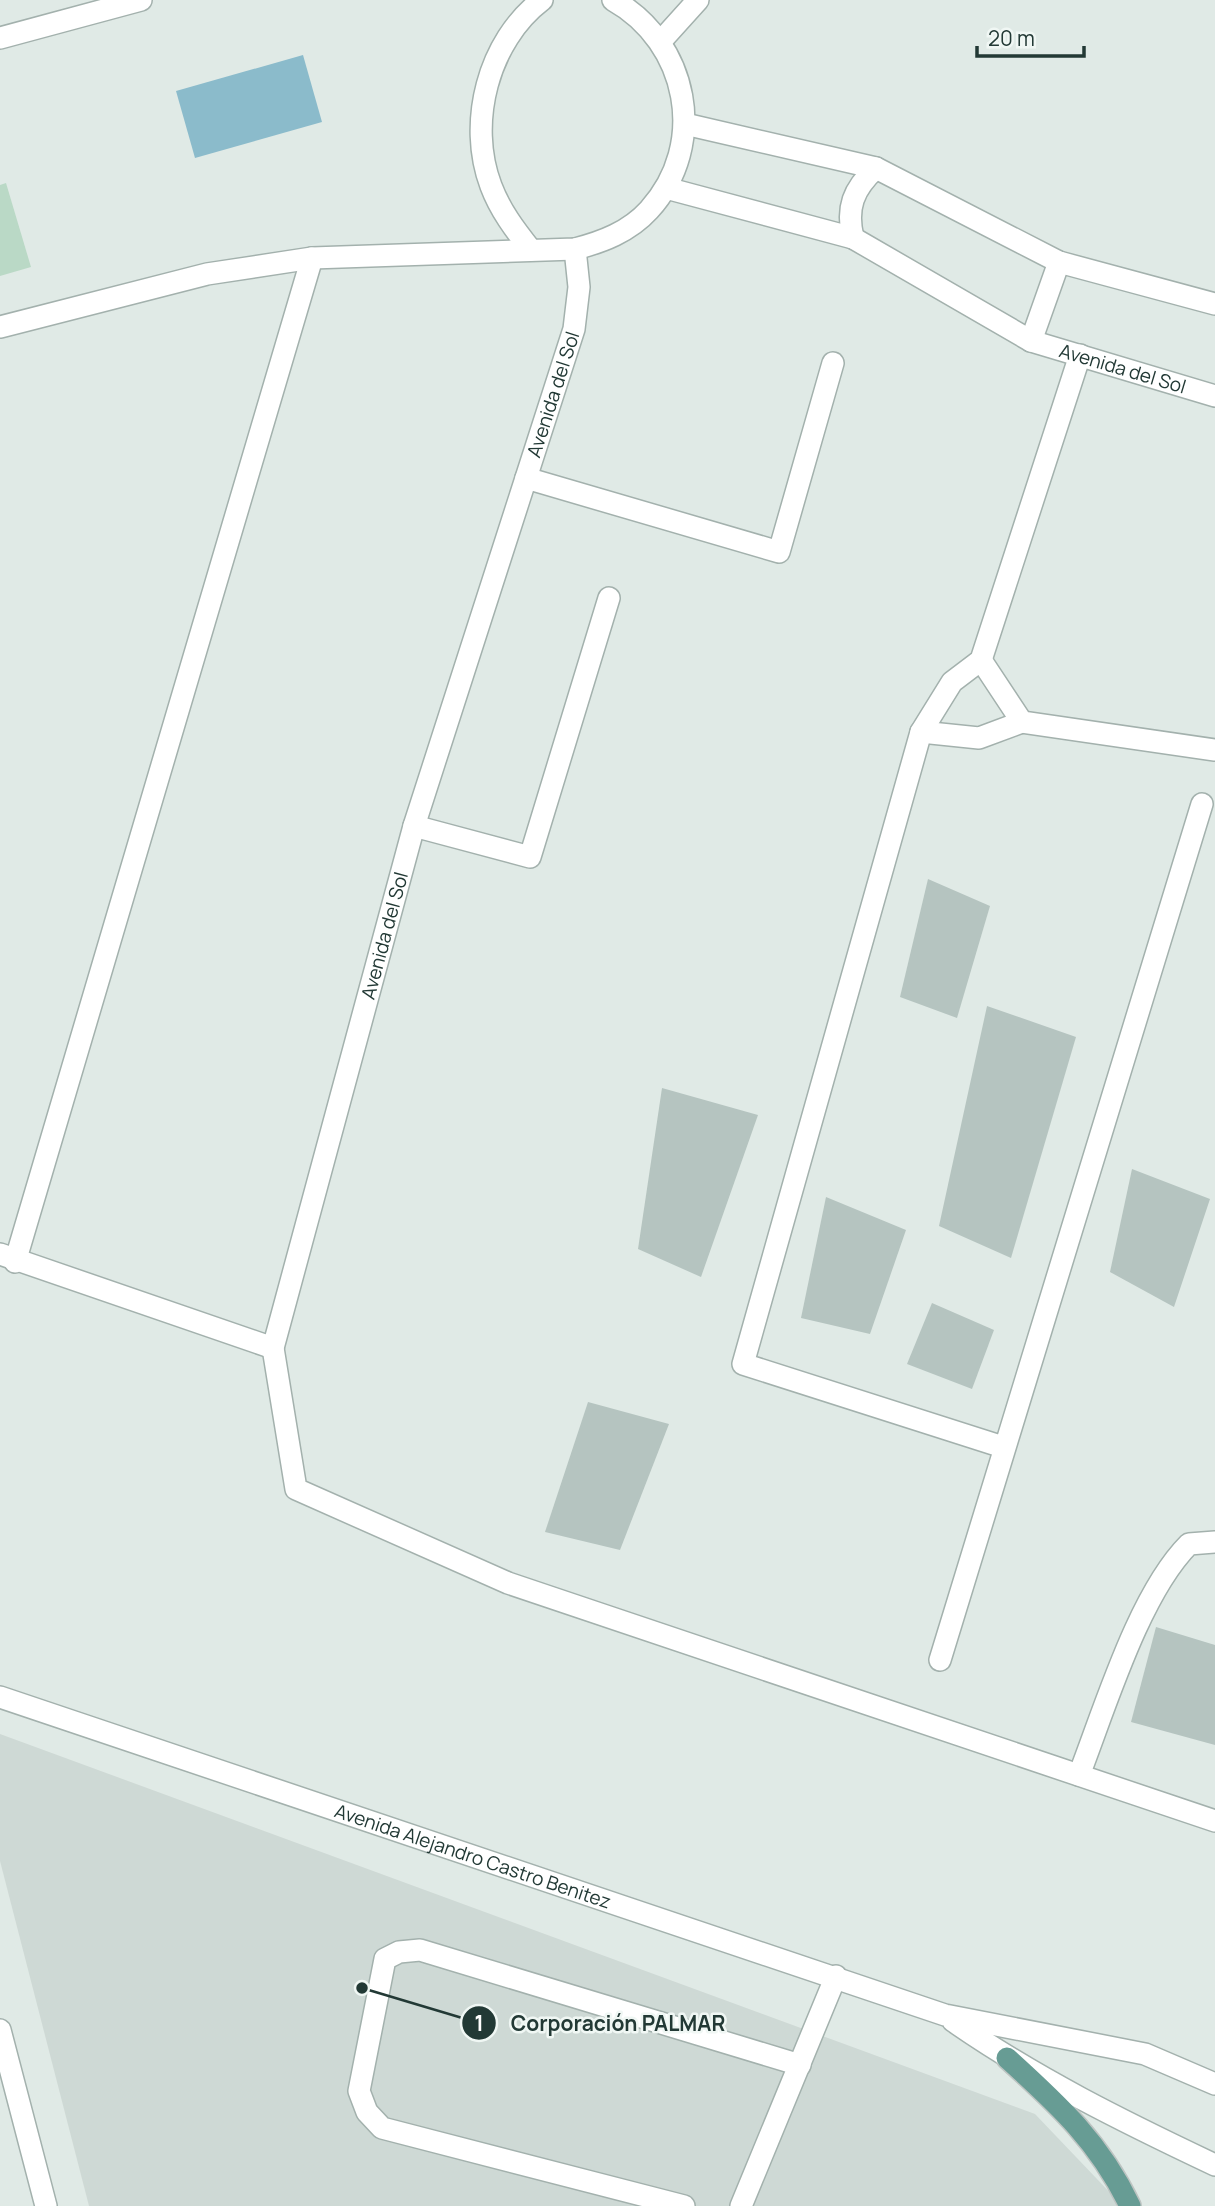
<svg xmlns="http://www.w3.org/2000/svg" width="1215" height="2206" font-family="Manrope,sans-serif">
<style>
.built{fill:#ced9d5}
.green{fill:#bad9c6}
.water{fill:#8bbbcb}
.building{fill:#b5c4c0}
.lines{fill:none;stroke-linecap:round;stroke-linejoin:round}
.service-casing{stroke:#a3b1ad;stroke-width:24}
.minor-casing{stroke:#a3b1ad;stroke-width:24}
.tertiary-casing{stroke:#a3b1ad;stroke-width:24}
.primary-casing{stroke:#bdc4c2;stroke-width:24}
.service{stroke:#fff;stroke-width:21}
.minor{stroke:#fff;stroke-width:21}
.tertiary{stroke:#fff;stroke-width:21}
.primary{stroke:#679c94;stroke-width:21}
.labels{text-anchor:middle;stroke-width:5;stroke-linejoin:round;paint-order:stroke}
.street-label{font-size:19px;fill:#223935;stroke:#f0f7f4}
.leader{fill:none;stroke:#223935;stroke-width:2.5}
.callout-dot{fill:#223935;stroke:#f0f7f4;stroke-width:2.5}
.mark-label{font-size:21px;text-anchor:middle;font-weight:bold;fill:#fff}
.callout-label{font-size:21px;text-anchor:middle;font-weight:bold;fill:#223935;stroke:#f0f7f4;stroke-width:5;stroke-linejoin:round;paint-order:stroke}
</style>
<rect width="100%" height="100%" fill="#e0eae6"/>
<path class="built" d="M 0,1734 L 1035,2114 L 1118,2201 L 1116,2206 L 89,2206 L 0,1861 Z"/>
<path class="green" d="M 6,183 L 31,267 L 0,276 L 0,185 Z"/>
<path class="water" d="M 303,55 L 322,122 L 195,158 L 176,91 Z"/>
<g class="building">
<path d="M 928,879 L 990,906 L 957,1018 L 900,997 Z"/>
<path d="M 987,1006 L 1076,1037 L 1011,1258 L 939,1226 Z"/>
<path d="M 662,1088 L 758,1115 L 701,1277 L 638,1249 Z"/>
<path d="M 1132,1169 L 1210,1199 L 1174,1307 L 1110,1272 Z"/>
<path d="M 826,1197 L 906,1230 L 870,1334 L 801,1318 Z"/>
<path d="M 932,1303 L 994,1330 L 972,1389 L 907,1364 Z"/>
<path d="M 588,1402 L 669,1424 L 620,1550 L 545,1532 Z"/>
<path d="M 1156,1627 L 1215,1645 L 1215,1745 L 1131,1722 Z"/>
</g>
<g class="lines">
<defs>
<g id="service">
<path d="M 526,478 L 779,552 L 833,363"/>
<path d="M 414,826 L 530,857 L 609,598"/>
<path d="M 273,1348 L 296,1489 L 508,1583 L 1215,1821"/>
<path d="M 1079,1775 C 1105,1708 1139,1594 1189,1544 L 1215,1542"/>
<path d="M 684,2206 L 382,2128 L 367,2112 L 359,2091 L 385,1959 L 399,1952 L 420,1950 L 800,2065"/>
<path d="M 741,2206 L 836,1976"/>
</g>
<g id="minor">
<path d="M 0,38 L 141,0"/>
<path d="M 661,41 L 698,0"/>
<path d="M 685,124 L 876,168 L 1059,262 L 1215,304"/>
<path id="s1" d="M 666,188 L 853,238 L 1031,341 L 1215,396"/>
<path d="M 853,238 C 846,208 853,189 876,168"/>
<path d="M 531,250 C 515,230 500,210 491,186 C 467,123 488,41 542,0"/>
<path d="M 0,327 L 207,274 L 312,258 L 575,249 C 602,242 629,232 649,210 C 709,144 688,42 613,0"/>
<path d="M 1031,341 L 1059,262"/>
<path d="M 981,660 L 1022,722 L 1215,750"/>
<path d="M 921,732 L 979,738 L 1022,722"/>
<path id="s2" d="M 0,1254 L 273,1348 L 414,826 L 574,329 L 579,287 L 575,249"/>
<path d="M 15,1262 L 312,258"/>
<path d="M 1003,1447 L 743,1364 L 921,732 L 952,682 L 981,660 L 1080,355"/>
<path d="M 940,1660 L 1202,804"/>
<path d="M 0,2030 L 46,2206"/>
</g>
<g id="tertiary">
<path id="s3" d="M 0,1697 L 945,2015 L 1145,2054 L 1215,2084"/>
<path d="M 953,2021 C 1035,2078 1124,2122 1215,2165"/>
</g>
<path id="primary" d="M 1007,2058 C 1059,2105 1100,2143 1130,2206"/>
</defs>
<use href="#service" class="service-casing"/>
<use href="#minor" class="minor-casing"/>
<use href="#tertiary" class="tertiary-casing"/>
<use href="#primary" class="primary-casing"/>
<use href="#service" class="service"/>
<use href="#minor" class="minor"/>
<use href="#tertiary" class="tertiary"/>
<use href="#primary" class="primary"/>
</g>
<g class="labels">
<g class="street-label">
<text dy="7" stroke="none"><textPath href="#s1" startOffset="495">Avenida del Sol</textPath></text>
<text dy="7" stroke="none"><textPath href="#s2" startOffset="1283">Avenida del Sol</textPath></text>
<text dy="7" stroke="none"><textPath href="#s2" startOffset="716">Avenida del Sol</textPath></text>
<text dy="7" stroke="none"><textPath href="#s3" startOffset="499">Avenida Alejandro Castro Benitez</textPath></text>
</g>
</g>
<path class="leader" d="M362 1988L479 2023"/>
<g class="callout-dot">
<circle cx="362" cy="1988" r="7"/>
<circle cx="479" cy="2023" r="18"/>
</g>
<g class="mark-label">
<text x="479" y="2031">1</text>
</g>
<g class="callout-label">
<text x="618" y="2031">Corporación PALMAR</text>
</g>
<path d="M977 46v10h107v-10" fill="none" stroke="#223935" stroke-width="3.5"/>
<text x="988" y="46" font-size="21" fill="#223935" stroke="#f0f7f4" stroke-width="5" paint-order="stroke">20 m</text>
</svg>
